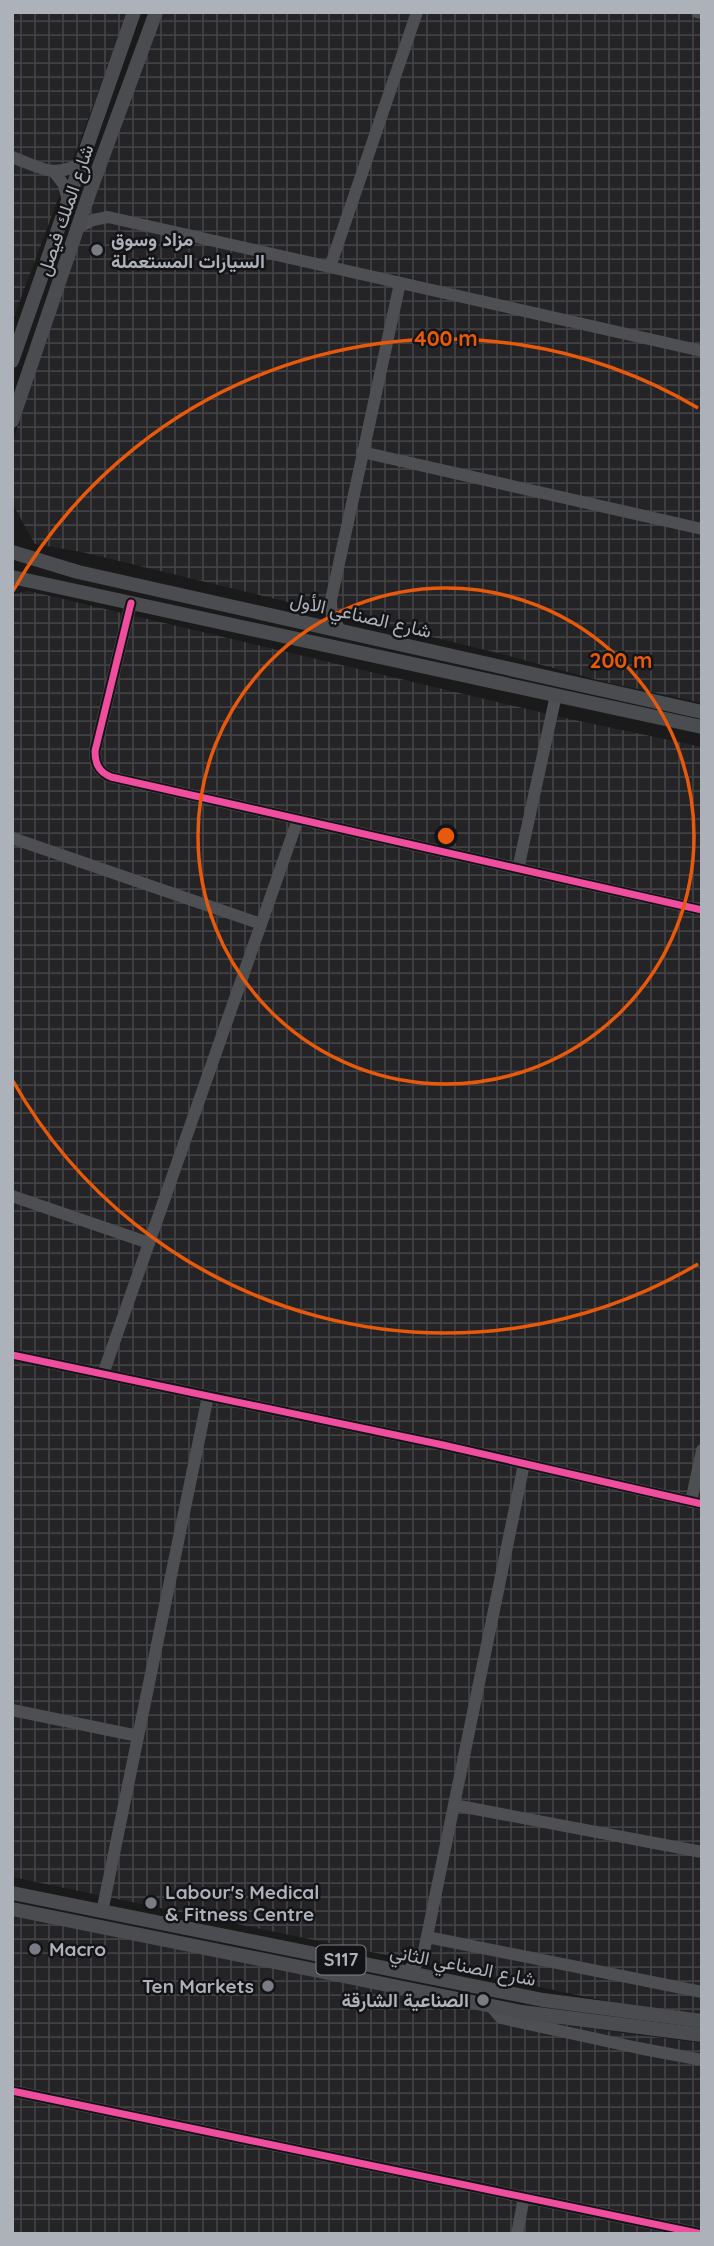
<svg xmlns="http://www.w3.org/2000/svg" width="714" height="2246" font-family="Quicksand,Vazirmatn,sans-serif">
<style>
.industrial{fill:url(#industrial-grid)}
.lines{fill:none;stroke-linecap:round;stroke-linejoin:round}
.minor{stroke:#4e4f53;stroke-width:12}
.major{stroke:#4b4c4f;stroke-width:14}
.cycleway-casing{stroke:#141416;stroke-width:11}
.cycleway{stroke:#ef4d9e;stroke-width:7}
.ring{fill:none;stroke:#e8590c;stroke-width:3.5}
.poi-dot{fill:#797c82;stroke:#141416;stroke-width:2.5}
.labels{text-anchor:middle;stroke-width:5;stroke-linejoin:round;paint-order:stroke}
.shield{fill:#141416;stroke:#7e8289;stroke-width:2}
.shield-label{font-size:18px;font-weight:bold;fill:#acb1ba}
.street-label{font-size:19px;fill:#acb1ba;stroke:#141416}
.poi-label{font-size:19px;font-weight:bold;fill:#acb1ba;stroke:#141416;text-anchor:start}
.centre{fill:#e8590c;stroke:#141416;stroke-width:3.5}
.ring-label{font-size:21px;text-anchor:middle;font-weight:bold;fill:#e8590c;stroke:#141416;stroke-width:5;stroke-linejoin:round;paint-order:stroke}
</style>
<defs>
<pattern id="industrial-grid" width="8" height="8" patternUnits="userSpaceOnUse" patternTransform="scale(1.75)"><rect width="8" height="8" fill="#242426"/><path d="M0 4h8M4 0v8" fill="none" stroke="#414143"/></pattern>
</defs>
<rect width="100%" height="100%" fill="#1a1a1a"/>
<g class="industrial">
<path d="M 12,12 L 128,12 L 12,322 Z"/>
<path d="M 156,12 L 702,12 L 702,703 L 605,682 L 498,653 L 82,552 L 35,544 L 12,503 L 12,443 Z"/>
<path d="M 29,591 L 565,718 L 702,747 L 702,2021 L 12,1877 L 12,594 Z"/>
<path d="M 12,1913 L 457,2003 L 608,2031 L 702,2043 L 702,2234 L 12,2234 Z"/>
</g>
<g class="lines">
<g class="minor">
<path d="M 697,12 L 702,13"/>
<path d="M 12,157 C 39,167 54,179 81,163"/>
<path d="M 55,173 L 64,185 L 68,201"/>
<path d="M 79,227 L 93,220 L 108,217 L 702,351"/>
<path d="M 330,267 L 417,12"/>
<path d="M 362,452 L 702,529"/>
<path d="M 131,603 L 95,751 C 95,764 99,772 111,777 L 702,910"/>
<path d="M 340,630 L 332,616 L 331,600 L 400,283"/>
<path d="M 12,838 L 261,924"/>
<path d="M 518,869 L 556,695"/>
<path d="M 12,1196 L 149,1243"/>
<path d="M 12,1355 L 443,1445 L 702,1504"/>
<path d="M 103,1374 L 298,819"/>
<path d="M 691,1502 L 702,1450"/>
<path d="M 12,1710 L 138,1736"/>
<path d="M 454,1805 L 702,1852"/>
<path d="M 102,1912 L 208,1396"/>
<path d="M 427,1937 L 702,1992"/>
<path d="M 404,1973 L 416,1964 L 424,1951 L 524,1464"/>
<path d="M 490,2005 L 501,2018 L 638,2048 L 702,2060"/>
<path d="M 12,2091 L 702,2234"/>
<path d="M 517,2234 L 524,2197"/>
</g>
<g class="major">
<path d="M 12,361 L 134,12"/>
<path d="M 12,421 L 89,194 L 156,12"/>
<path d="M 12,552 L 78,572 L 702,712"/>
<path d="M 12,577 L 702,727"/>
<path d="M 12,1893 L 543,2000 L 702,2021"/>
<path d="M 12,1909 L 522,2012 L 702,2035"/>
</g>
<defs>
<g id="cycleway">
<path d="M 131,603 L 95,751 C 95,764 99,772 111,777 L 702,910"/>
<path d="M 12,1355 L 443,1445 L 702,1504"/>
<path d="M 12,2091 L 702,2234"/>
</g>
</defs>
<use href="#cycleway" class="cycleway-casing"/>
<use href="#cycleway" class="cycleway"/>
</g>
<g class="ring">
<circle cx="446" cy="836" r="248"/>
<path d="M698 1264A497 497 0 0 1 13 1081M13 591A497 497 0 0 1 698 408"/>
</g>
<g class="poi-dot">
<circle cx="97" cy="250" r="7"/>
<circle cx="151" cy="1903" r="7"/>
<circle cx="35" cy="1949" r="7"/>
<circle cx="268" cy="1986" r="7"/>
<circle cx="483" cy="2000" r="7"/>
</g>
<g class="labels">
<rect class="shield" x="316.5" y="1945.5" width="49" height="29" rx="5"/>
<g class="shield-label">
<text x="341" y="1966">S117</text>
</g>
<g class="street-label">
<text transform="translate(65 210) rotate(-71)" y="7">شارع الملك فيصل</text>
<text transform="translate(361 615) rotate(13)" y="7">شارع الصناعي الأول</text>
<text transform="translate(463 1965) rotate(11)" y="7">شارع الصناعي الثاني</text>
</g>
<g class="poi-label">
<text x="111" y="246">مزاد وسوق<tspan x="111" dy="22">السيارات المستعملة</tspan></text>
<text x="165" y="1899">Labour's Medical<tspan x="165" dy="22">&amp; Fitness Centre</tspan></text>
<text x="49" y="1956">Macro</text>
<text x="254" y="1993" text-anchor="end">Ten Markets</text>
<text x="469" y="2007" text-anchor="end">الصناعية الشارقة</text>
</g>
</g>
<circle cx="446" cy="836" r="10" class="centre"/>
<g class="ring-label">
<text x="446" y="346">400 m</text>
<text x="621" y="668">200 m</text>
</g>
<rect width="714" height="2246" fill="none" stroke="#acb1ba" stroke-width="28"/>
</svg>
